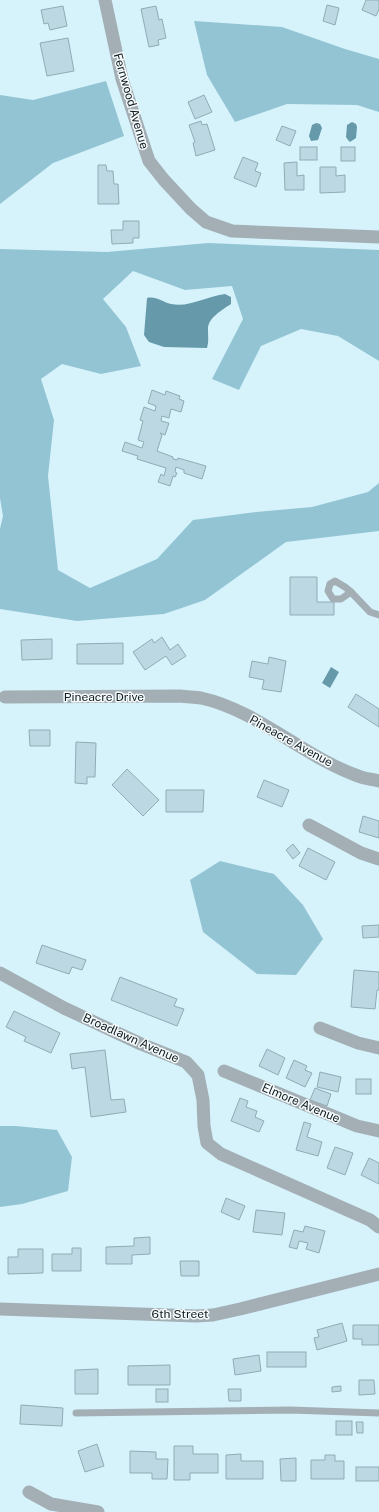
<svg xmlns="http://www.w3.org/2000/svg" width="379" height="1512" font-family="'Public Sans',sans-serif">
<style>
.green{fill:#93c4d3}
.water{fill:#669aab}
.building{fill:#bcd8e2;stroke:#90abb4}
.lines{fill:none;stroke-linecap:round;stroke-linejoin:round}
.lane{stroke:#a3afb4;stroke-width:7}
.street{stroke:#a3afb4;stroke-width:13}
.labels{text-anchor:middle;stroke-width:3;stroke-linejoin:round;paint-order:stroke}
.street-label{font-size:12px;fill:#111c1f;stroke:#f6fbfd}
</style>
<rect width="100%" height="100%" fill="#d6f3fc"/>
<g class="green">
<path d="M 194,21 L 282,27 L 345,49 L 379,59 L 379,112 L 357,105 L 287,104 L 235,122 L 207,75 Z"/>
<path d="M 106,81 L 124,136 L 53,163 L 0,204 L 0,95 L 33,100 Z"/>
<path d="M 208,243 L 379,250 L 379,361 L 338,336 L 301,329 L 261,346 L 239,390 L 212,379 L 243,319 L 232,286 L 185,290 L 133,271 L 103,299 L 126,327 L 141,366 L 101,374 L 62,364 L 41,379 L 54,420 L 48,476 L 58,570 L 90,588 L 157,559 L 193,520 L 256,512 L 312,507 L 368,492 L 379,483 L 379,531 L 286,542 L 205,600 L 164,614 L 77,621 L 0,609 L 0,529 L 3,516 L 0,498 L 0,249 L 107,252 Z"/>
<path d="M 220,861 L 274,874 L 303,905 L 323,939 L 296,975 L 257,974 L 203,932 L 190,880 Z"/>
<path d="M 0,1126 L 16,1126 L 57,1130 L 72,1157 L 68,1191 L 22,1204 L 0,1207 Z"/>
</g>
<g class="water">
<path d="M 352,122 L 356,124 L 357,127 L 356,138 L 350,142 L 348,140 L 346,137 L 347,125 Z"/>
<path d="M 316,123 L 320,124 L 322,128 L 318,140 L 311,141 L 309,136 L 312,125 Z"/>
<path d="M 225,294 L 231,297 L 231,304 C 222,310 208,318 208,329 C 208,337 209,341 207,348 L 164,347 L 149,342 L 144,335 L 147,298 C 156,296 162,302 171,304 C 189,308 207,296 225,294 Z"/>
<path d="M 331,667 L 339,672 L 330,688 L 322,683 Z"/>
</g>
<g class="building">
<path d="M 366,0 L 379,0 L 379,9 L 376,16 L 362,10 Z"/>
<path d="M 327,5 L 339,8 L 335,25 L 323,21 Z"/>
<path d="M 63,6 L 67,26 L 50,30 L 48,23 L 44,24 L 41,10 Z"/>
<path d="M 156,6 L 159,20 L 162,19 L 166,38 L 158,40 L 159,45 L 149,47 L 141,9 Z"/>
<path d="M 68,38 L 74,71 L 47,76 L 40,43 Z"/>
<path d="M 204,95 L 212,112 L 195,119 L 188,102 Z"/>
<path d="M 201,121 L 202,125 L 207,124 L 215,150 L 196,156 L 193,143 L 195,142 L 189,125 Z"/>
<path d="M 282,126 L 296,131 L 290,146 L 276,140 Z"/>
<rect x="300" y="147" width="17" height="13"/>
<rect x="341" y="147" width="14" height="14"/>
<path d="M 243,157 L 258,163 L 255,171 L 261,173 L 256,187 L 234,178 Z"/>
<path d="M 297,162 L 297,176 L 304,175 L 304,190 L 285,190 L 284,163 Z"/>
<path d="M 98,165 L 106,165 L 107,171 L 113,171 L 114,184 L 118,184 L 119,204 L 98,204 Z"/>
<path d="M 320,167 L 336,167 L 336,176 L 345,175 L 345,192 L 320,193 Z"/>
<path d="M 123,221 L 139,221 L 139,238 L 133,238 L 133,243 L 112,244 L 111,230 L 123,230 Z"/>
<path d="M 152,390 L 165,395 L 166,391 L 180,396 L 179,399 L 184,401 L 181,412 L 171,409 L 169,418 L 162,416 L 161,421 L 169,423 L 165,435 L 160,433 L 162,435 L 157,451 L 173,457 L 173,459 L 177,460 L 178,458 L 206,466 L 202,479 L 184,473 L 184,470 L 176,467 L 175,472 L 177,473 L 175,477 L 173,476 L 170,486 L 158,482 L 161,474 L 164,476 L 166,468 L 137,459 L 138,456 L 122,451 L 125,442 L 142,448 L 144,442 L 138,440 L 143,421 L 140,420 L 144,407 L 155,411 L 156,406 L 148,403 Z"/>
<path d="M 290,577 L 317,577 L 317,602 L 334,602 L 334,615 L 290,615 Z"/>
<path d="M 162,637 L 170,650 L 178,644 L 186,656 L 172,665 L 166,656 L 145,670 L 133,652 L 152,639 L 154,643 Z"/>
<path d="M 52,639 L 52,659 L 22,660 L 21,640 Z"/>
<path d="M 123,643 L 123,664 L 77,664 L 77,644 Z"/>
<path d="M 269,657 L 286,661 L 281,692 L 262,689 L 264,680 L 249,677 L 252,661 L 268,664 Z"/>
<path d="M 356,694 L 379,709 L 379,727 L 348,707 Z"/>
<path d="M 29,730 L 50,730 L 50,746 L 30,746 Z"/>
<path d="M 76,742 L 96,743 L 95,777 L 87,777 L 87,784 L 75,783 Z"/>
<path d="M 127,769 L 159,800 L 143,816 L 112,785 Z"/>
<path d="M 264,780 L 289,790 L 282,807 L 257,797 Z"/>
<path d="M 166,790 L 204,790 L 203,812 L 166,812 Z"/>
<path d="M 363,816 L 379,821 L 379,838 L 359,832 Z"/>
<path d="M 293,844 L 300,853 L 293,859 L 286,850 Z"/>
<path d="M 308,848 L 335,862 L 326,880 L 299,866 Z"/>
<path d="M 379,925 L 379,937 L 363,938 L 362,926 Z"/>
<path d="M 42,945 L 86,960 L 82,970 L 72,967 L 69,974 L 36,963 Z"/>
<path d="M 354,970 L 379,972 L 379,990 L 377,990 L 375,1009 L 351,1007 Z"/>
<path d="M 120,977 L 177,999 L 174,1006 L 184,1009 L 177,1026 L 111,1000 Z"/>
<path d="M 14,1011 L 60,1033 L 51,1053 L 24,1041 L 26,1037 L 6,1027 Z"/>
<path d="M 267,1049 L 285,1058 L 278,1075 L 259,1066 Z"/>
<path d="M 105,1050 L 111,1100 L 124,1099 L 126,1112 L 91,1117 L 85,1067 L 72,1069 L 70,1054 Z"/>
<path d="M 294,1060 L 307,1066 L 305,1070 L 312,1073 L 305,1087 L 286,1078 Z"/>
<path d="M 320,1072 L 341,1077 L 338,1092 L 317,1087 Z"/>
<rect x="356" y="1079" width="15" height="15"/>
<path d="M 315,1088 L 331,1094 L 327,1106 L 310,1100 Z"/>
<path d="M 240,1098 L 248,1101 L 246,1107 L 257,1111 L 255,1117 L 264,1121 L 259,1132 L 231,1121 Z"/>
<path d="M 304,1122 L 311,1124 L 307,1137 L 322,1142 L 318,1156 L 296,1150 Z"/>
<path d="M 335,1147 L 353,1153 L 345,1175 L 327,1168 Z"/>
<path d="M 369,1158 L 379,1163 L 379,1184 L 361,1175 Z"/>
<path d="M 226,1198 L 245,1206 L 239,1220 L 221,1212 Z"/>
<path d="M 256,1210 L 285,1213 L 282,1235 L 253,1232 Z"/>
<path d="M 305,1226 L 325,1231 L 319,1253 L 306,1249 L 308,1243 L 299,1241 L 297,1249 L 289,1247 L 294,1230 L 303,1232 Z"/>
<path d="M 150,1237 L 150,1254 L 132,1255 L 132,1264 L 106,1264 L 106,1247 L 134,1246 L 134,1238 Z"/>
<path d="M 72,1248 L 81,1248 L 81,1271 L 52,1271 L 52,1254 L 72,1254 Z"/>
<path d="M 18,1249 L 43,1249 L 43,1273 L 8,1274 L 8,1257 L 18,1257 Z"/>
<path d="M 180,1261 L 199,1261 L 199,1276 L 181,1276 Z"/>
<path d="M 342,1323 L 347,1341 L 317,1350 L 314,1338 L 319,1337 L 317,1330 Z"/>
<path d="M 353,1325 L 379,1325 L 379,1345 L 362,1345 L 362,1339 L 353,1339 Z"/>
<rect x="267" y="1352" width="39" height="15"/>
<path d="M 259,1355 L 261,1371 L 235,1375 L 233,1359 Z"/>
<path d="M 170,1365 L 170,1385 L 128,1385 L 128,1366 Z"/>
<path d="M 98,1369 L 98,1394 L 75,1394 L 75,1370 Z"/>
<path d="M 359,1380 L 374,1380 L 375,1394 L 359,1395 Z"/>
<path d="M 341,1386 L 341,1391 L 332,1392 L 332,1387 Z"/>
<rect x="156" y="1389" width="12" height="13"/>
<path d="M 228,1389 L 241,1389 L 241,1401 L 229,1401 Z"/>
<path d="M 21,1405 L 63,1408 L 62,1426 L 20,1424 Z"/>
<rect x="336" y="1421" width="16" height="14"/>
<path d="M 356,1422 L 363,1422 L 363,1433 L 357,1433 Z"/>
<path d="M 97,1444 L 104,1466 L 85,1472 L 78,1451 Z"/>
<path d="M 174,1446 L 193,1446 L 193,1454 L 218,1454 L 218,1473 L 190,1473 L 190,1480 L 174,1480 Z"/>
<path d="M 130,1451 L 156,1452 L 156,1459 L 168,1459 L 167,1479 L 152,1479 L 152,1473 L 130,1473 Z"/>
<path d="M 241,1454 L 241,1461 L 263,1461 L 263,1479 L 226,1479 L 226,1455 Z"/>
<path d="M 325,1455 L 335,1455 L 335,1461 L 344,1461 L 344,1479 L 311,1479 L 311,1460 L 325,1460 Z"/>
<path d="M 296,1458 L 296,1481 L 281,1481 L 280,1459 Z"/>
<rect x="356" y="1467" width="23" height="14"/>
</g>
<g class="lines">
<g class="lane">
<path d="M 335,581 L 345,587 L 351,592 L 341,599 L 333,599 L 328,591 L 330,584 Z"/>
<path d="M 351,592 L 370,612 L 379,615"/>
<path d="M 76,1413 L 290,1410 L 379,1413"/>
</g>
<g class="street">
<path d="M 105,0 L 122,79 L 149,161 L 164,180 L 191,209 L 206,222 L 232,231 L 379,237"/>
<path d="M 5,697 L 180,696 C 187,697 194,697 201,698 C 257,710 304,757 358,776 C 365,779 372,779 379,781"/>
<path d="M 309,825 L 361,853 L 379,859"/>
<path d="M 0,973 L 64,1008 L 141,1044 L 186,1062 L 198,1075 L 203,1100 L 204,1126 L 207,1143 L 221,1154 L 370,1220 L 379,1227"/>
<path d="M 320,1028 L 358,1043 L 379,1048"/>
<path d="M 224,1071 L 357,1126 L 379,1131"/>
<path d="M 0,1309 L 196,1316 L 213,1315 L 240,1309 L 379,1274"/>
<path d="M 29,1492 L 51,1504 L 98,1512"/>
</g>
</g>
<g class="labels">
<g class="street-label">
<text transform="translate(131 101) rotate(74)" y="4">Fernwood Avenue</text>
<text x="104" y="701">Pineacre Drive</text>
<text transform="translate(291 741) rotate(29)" y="4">Pineacre Avenue</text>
<text transform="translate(131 1038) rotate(24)" y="4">Broadlawn Avenue</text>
<text transform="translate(301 1103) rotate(23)" y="4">Elmore Avenue</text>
<text x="180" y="1318">6th Street</text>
</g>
</g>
</svg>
